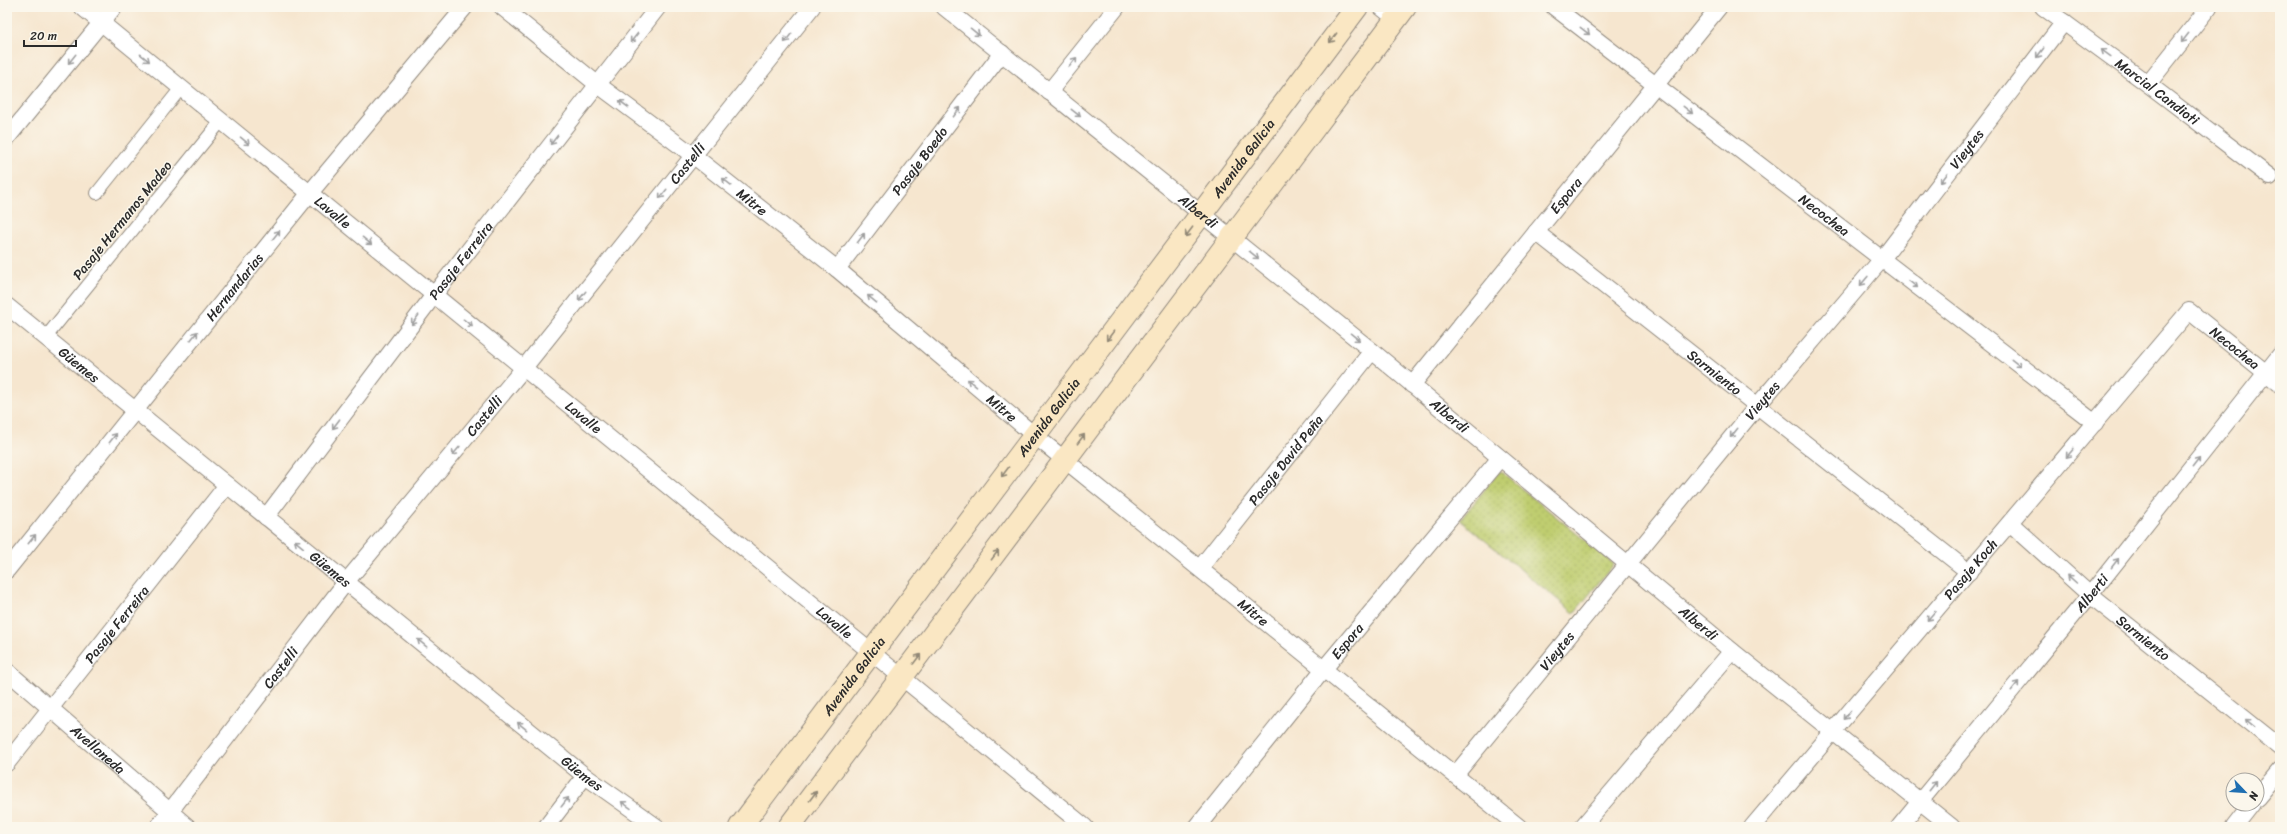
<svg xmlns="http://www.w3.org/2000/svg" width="2287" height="834" font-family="Sriracha,sans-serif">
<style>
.park{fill:url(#park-dots);stroke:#757c4d}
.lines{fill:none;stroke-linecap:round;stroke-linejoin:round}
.pedestrian-casing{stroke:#90887d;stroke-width:14}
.minor-casing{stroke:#90887d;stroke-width:18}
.secondary-casing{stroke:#90887d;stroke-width:24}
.pedestrian{stroke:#fff;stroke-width:12}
.minor{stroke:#fff;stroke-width:16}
.secondary{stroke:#fae7c3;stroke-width:22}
.oneway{stroke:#a0a0a0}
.oneway2{stroke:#928977}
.labels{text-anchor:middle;stroke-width:3;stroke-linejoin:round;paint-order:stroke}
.street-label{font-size:14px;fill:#2b2b2b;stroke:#fbf7ec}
</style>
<defs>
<pattern id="park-dots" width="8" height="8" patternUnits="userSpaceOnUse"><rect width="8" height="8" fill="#bfcd6f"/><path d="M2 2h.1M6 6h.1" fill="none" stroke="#a4b060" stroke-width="1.8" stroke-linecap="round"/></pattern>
</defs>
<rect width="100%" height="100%" fill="#fbf7ec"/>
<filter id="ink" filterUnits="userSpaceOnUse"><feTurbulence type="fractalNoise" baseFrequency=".025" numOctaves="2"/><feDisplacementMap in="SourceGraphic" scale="8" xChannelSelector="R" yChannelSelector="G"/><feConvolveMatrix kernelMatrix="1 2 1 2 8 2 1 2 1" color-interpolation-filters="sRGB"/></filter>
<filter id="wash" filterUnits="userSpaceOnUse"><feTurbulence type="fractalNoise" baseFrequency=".012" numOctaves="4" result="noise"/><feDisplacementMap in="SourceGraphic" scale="16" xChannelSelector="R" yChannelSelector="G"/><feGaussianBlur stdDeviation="0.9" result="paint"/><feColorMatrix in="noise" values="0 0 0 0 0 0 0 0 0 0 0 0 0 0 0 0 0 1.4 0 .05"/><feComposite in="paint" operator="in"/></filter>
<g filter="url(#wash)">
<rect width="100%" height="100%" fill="#f6e6cf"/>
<path class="park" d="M 1500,471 L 1614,564 L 1574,613 L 1460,520 Z"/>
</g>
<g filter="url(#ink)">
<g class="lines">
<defs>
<g id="pedestrian">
<path d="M 97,193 L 181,88"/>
<path d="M 46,337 L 221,121"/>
</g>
<g id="minor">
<path id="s1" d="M 82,7 L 1085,827"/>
<path id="s2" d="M 502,7 L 597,84 L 694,156 L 837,269 L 1034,435 L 1519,827"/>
<path id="s3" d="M 944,7 L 1372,351 L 1732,651 L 1952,827"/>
<path d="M 1381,7 L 1396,19"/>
<path id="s4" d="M 1554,7 L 2095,423"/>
<path id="s5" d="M 2043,7 L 2148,84 L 2270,177"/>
<path d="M 2148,84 L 2209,7"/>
<path d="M 1049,92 L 1117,7"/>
<path d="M 7,138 L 114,7"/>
<path id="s6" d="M 1536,232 L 1969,572"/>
<path id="s7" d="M 837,269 L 1002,53"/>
<path id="s8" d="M 7,306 L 585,776 L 657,827"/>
<path id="s9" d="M 1412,385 L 1719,7"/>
<path id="s10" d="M 266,517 L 434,295 L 658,7"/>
<path id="s11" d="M 2010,523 L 2090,595 L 2280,747"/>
<path id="s12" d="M 1200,568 L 1372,351"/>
<path id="s13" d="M 7,570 L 309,194 L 465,7"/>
<path id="s14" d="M 7,671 L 188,827"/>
<path id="s15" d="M 7,763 L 227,485"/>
<path id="s16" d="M 1456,774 L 1758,405 L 1882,259 L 2064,22"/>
<path d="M 2257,798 L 2280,770"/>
<path id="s17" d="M 158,827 L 346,582 L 523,369 L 812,7"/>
<path d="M 546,827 L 585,776"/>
<path id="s18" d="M 1197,827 L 1323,670 L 1500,458"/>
<path d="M 1582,827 L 1732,651"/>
<path id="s19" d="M 1752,827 L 2189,311 L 2280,384"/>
<path id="s20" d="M 1899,827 L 2090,595 L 2280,355"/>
<path d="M 2234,827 L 2252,804"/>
</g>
<g id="secondary">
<path id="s21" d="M 740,827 L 1357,7"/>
<path d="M 789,827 L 1405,7"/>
</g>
</defs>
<use href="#pedestrian" class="pedestrian-casing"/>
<use href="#minor" class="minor-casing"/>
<use href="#secondary" class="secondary-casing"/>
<use href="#pedestrian" class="pedestrian"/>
<use href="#minor" class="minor"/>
<use href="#secondary" class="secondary"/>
</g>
<defs><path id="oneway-shaft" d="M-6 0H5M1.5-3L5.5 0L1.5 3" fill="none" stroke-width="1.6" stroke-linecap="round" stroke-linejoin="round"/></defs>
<g class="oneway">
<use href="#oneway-shaft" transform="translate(1585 31) rotate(38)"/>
<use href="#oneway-shaft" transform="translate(975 32) rotate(39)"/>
<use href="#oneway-shaft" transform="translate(634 38) rotate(129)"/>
<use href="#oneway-shaft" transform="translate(788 38) rotate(128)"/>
<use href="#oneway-shaft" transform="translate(2185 38) rotate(128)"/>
<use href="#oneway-shaft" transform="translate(2040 53) rotate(127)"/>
<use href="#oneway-shaft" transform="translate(2106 53) rotate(-144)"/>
<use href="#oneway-shaft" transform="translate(145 58) rotate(39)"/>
<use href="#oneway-shaft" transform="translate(72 59) rotate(129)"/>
<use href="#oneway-shaft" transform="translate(1073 62) rotate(-51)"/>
<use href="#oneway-shaft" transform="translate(624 104) rotate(-143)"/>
<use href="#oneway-shaft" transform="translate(1688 110) rotate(38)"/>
<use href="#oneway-shaft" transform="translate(957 112) rotate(-53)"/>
<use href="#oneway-shaft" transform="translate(1076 113) rotate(38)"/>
<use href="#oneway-shaft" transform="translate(554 140) rotate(128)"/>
<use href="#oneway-shaft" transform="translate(245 141) rotate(40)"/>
<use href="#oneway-shaft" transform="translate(1944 178) rotate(127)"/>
<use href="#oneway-shaft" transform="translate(727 182) rotate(-142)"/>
<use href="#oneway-shaft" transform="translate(663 194) rotate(129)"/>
<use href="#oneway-shaft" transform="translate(276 235) rotate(-51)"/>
<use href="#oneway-shaft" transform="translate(861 238) rotate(-53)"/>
<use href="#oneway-shaft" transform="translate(367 241) rotate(39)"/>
<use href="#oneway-shaft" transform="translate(1254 255) rotate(39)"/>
<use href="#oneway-shaft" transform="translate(1864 281) rotate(130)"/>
<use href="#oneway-shaft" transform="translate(1913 284) rotate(38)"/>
<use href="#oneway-shaft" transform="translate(582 296) rotate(129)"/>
<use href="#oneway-shaft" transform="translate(872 299) rotate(-140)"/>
<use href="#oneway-shaft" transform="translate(415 320) rotate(127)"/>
<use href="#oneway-shaft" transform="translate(468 323) rotate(39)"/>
<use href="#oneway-shaft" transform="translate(194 336) rotate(-51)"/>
<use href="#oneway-shaft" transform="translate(1355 337) rotate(39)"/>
<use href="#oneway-shaft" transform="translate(2016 363) rotate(38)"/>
<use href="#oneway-shaft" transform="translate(972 383) rotate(-140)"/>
<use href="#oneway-shaft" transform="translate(336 424) rotate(127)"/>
<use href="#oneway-shaft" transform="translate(1734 433) rotate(129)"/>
<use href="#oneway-shaft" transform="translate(113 438) rotate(-52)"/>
<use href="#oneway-shaft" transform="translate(456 451) rotate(130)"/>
<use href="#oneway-shaft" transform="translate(2070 453) rotate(130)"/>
<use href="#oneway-shaft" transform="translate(2196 462) rotate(-52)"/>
<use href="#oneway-shaft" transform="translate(32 539) rotate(-51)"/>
<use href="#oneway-shaft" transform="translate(299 544) rotate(-141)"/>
<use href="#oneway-shaft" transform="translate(2115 563) rotate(-52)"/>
<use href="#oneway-shaft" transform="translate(2072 579) rotate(-138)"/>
<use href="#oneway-shaft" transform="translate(1931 616) rotate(131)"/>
<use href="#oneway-shaft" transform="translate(422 643) rotate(-141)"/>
<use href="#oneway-shaft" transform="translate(2015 686) rotate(-51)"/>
<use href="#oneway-shaft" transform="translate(1847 715) rotate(131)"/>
<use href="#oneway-shaft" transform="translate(2250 723) rotate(-141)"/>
<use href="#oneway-shaft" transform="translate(522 726) rotate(-141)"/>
<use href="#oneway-shaft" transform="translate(1933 786) rotate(-51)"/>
<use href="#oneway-shaft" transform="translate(565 802) rotate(-52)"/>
<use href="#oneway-shaft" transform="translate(626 805) rotate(-145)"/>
</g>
<g class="oneway2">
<use href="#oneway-shaft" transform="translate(1333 38) rotate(127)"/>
<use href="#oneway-shaft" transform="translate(1189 232) rotate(127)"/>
<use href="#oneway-shaft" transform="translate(1110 336) rotate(127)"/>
<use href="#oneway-shaft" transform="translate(1081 439) rotate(-53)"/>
<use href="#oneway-shaft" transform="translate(1005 472) rotate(127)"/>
<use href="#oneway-shaft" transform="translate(995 555) rotate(-53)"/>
<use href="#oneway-shaft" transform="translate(917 659) rotate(-53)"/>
<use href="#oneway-shaft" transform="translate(813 796) rotate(-53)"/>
</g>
</g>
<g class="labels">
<g class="street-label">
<text dy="5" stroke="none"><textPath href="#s5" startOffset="142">Marcial Candioti</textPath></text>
<text dy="5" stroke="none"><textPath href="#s16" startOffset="807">Vieytes</textPath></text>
<text dy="5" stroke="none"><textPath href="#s21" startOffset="837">Avenida Galicia</textPath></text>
<text dy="5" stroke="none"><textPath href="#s7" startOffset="136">Pasaje Boedo</textPath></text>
<text dy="5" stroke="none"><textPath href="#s17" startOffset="849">Castelli</textPath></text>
<text dy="5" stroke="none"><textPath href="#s9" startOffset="244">Espora</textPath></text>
<text dy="5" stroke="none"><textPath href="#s2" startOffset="317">Mitre</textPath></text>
<text dy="5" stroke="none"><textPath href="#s3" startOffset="326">Alberdi</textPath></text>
<text dy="5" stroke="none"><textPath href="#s1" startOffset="324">Lavalle</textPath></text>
<text dy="5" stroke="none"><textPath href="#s4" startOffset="341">Necochea</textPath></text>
<text transform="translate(122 220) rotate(-51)" y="5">Pasaje Hermanos Madeo</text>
<text dy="5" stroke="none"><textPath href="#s10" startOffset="322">Pasaje Ferreira</textPath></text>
<text dy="5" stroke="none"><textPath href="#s13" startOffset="363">Hernandarias</textPath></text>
<text dy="5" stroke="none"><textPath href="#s19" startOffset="735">Necochea</textPath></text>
<text dy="5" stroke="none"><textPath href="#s8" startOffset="93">Güemes</textPath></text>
<text dy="5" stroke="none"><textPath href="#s6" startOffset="227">Sarmiento</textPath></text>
<text dy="5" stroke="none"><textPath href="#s16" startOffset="483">Vieytes</textPath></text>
<text dy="5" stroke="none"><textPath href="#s2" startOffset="641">Mitre</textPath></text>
<text dy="5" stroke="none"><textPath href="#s17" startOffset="525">Castelli</textPath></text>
<text dy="5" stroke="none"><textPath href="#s3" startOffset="650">Alberdi</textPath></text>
<text dy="5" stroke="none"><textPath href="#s1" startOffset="648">Lavalle</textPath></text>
<text dy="5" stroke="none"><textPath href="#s21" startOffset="513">Avenida Galicia</textPath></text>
<text dy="5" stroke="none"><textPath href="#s12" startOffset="138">Pasaje David Peña</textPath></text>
<text dy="5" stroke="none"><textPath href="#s8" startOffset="417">Güemes</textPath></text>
<text dy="5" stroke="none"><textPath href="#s19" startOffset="338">Pasaje Koch</textPath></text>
<text dy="5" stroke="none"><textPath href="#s20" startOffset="303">Alberti</textPath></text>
<text dy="5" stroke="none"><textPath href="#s2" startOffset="965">Mitre</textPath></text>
<text dy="5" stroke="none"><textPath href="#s1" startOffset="972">Lavalle</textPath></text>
<text dy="5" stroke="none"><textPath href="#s3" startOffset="974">Alberdi</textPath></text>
<text dy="5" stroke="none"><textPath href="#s15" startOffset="177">Pasaje Ferreira</textPath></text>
<text dy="5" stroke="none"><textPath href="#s11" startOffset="176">Sarmiento</textPath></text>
<text dy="5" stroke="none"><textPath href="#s18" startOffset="239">Espora</textPath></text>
<text dy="5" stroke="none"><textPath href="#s16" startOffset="159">Vieytes</textPath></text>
<text dy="5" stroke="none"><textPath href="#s17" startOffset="201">Castelli</textPath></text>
<text dy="5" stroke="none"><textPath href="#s21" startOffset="189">Avenida Galicia</textPath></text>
<text dy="5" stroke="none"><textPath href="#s14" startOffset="120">Avellaneda</textPath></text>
<text dy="5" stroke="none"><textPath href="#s8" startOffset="741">Güemes</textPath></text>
</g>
</g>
<rect width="2287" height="834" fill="none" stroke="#fbf7ec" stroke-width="24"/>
<g transform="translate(2245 792) rotate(115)"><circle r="19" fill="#fbf7ec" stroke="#a8a59f"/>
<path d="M0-3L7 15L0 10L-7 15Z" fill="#1f6fb2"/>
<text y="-6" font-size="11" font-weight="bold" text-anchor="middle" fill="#2b2b2b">N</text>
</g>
<path d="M24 40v6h52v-6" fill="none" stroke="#2b2b2b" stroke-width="2"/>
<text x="30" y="40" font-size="12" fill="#2b2b2b" stroke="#fbf7ec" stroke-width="3" paint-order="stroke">20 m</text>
</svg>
